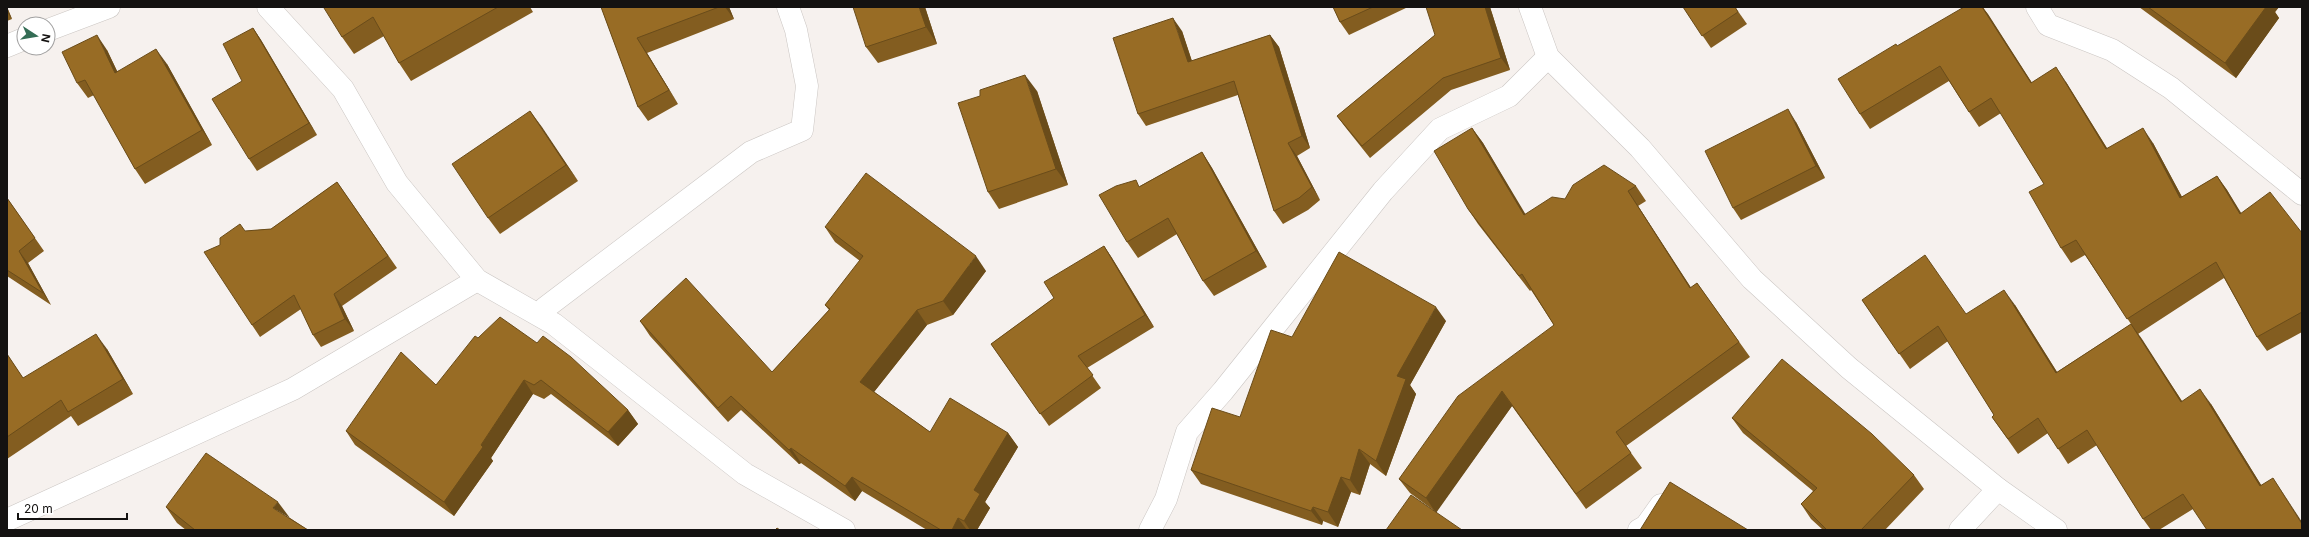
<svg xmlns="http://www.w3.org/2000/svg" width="2309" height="537" font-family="Inter,sans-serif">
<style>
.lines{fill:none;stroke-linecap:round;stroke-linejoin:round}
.minor-casing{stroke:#cbc6c3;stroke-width:23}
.minor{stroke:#fff;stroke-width:22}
.wall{fill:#835d20}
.shaded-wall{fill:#6a4c1a}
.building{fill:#986c25;stroke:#6a4c1a}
</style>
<rect width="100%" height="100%" fill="#f6f1ee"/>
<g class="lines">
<defs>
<g id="minor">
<path d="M 268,7 L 343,89 L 397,183 L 477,280 L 554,324 L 745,474 L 844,530"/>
<path d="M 1530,7 L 1548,57 L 1640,148 L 1752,279 L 1849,368 L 1998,489 L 2056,530"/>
<path d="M 2037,7 L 2048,25 L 2112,50 L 2171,88 L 2302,194"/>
<path d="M 48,30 L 109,7"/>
<path d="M 7,46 L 24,39"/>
<path d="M 545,308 L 751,152 L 802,130 L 807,86 L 796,30 L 788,7"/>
<path d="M 7,520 L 293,389 L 477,280"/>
<path d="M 1150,530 L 1166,499 L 1187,432 L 1223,391 L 1383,191 L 1440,129 L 1509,96 L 1548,57"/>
<path d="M 1639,530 L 1646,526 L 1661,505"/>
<path d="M 1960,530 L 1998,489"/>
</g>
</defs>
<use href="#minor" class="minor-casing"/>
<use href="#minor" class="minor"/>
</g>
<g class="wall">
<path d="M 7,7 L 12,19 L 7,21 Z"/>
<path d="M 326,7 L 530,7 L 533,12 L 411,81 L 399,63 L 384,36 L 354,54 L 342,37 Z"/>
<path d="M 601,7 L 729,7 L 734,19 L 647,53 L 678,104 L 648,121 L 638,107 Z"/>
<path d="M 925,7 L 937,44 L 878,63 L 866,47 Z"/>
<path d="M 1333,7 L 1408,7 L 1349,35 L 1340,22 Z"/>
<path d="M 1490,7 L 1510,70 L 1451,90 L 1370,158 L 1346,128 L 1337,116 L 1435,35 Z"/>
<path d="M 1683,7 L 1735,7 L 1747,24 L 1711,48 Z"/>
<path d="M 1964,7 L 1983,7 L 2032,83 L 2066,82 L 2107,148 L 2153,143 L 2182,197 L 2217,176 L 2227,190 L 2241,214 L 2302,233 L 2302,332 L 2267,351 L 2257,337 L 2224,278 L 2138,334 L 2182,401 L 2211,404 L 2261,485 L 2283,493 L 2193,509 L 2159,530 L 2151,530 L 2143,519 L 2097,445 L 2068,464 L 2048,433 L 2018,454 L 1992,417 L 1994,415 L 1948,341 L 1910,369 L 1862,300 L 1966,314 L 2015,305 L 2057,372 L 2131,324 L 2085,255 L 2071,263 L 2061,248 L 2044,184 L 2001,113 L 1979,127 L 1969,112 L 1949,81 L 1870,129 L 1860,114 Z"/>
<path d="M 2139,7 L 2279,7 L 2275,12 L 2279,18 L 2236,78 Z"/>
<path d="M 253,28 L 261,40 L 317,135 L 257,171 L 249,159 L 242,81 Z"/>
<path d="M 1182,31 L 1192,61 L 1270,35 L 1279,47 L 1310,148 L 1297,156 L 1320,200 L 1308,210 L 1283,224 L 1274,211 L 1238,95 L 1146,126 L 1138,114 Z"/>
<path d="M 107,50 L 117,71 L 167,64 L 212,145 L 145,184 L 135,169 L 94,95 L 88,98 L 77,83 Z"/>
<path d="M 1037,91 L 1068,185 L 999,209 L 988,192 Z"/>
<path d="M 530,111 L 578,181 L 500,234 L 488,218 Z"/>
<path d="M 1796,122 L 1825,178 L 1741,220 L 1733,208 Z"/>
<path d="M 1472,128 L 1483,143 L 1525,215 L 1565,199 L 1636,186 L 1646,201 L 1638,206 L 1691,288 L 1697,283 L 1750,357 L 1626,446 L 1642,468 L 1586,509 L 1512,406 L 1436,512 L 1410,493 L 1399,479 L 1554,325 L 1531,290 L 1530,291 L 1478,224 L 1468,209 Z"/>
<path d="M 1202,152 L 1212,168 L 1267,267 L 1214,296 L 1203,281 L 1177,234 L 1138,258 L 1127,242 L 1140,186 Z"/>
<path d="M 337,182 L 397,268 L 342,306 L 354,331 L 321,347 L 313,335 L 301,309 L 260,337 L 252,325 L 220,245 L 245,231 L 271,229 Z"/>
<path d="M 7,198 L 44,251 L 28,263 L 51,305 L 7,276 Z"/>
<path d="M 825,227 L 986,271 L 953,315 L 927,325 L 874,392 L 930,432 L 1008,433 L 1018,447 L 985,502 L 990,508 L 977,530 L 927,530 L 862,491 L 855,501 L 801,463 L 799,464 L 741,410 L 728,422 L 650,336 L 640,321 L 772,372 L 829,310 L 825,305 L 860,261 L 835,242 Z"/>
<path d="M 1104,246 L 1112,258 L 1154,327 L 1087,368 L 1101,388 L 1049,426 L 991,344 L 1054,298 Z"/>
<path d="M 1446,321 L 1410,385 L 1416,394 L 1386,476 L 1370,464 L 1360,495 L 1351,492 L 1338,527 L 1323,521 L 1322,525 L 1201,484 L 1191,470 L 1240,417 L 1292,337 Z"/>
<path d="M 478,338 L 537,343 L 628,410 L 638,424 L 618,446 L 551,394 L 544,399 L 533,394 L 491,458 L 493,461 L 454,516 L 355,445 L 346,431 L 436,385 Z"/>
<path d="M 107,349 L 133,394 L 78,426 L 71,416 L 7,459 L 7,354 L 23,378 Z"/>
<path d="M 1732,418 L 1914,475 L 1924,489 L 1885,530 L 1823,530 L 1811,519 L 1801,504 L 1813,491 L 1743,433 Z"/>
<path d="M 166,507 L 290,518 L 308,530 L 186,530 L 177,523 Z"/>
</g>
<g class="shaded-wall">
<path d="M 7,7 L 12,19 L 7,12 Z"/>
<path d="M 725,7 L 729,7 L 734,19 Z"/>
<path d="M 919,7 L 925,7 L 937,44 L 926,27 Z"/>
<path d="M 1485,7 L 1490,7 L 1510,70 L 1501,58 Z"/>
<path d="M 1982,7 L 1988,14 L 2041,97 L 2031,83 Z"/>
<path d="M 2266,7 L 2279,7 L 2275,12 L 2279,18 L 2236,78 L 2225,63 Z"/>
<path d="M 1173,18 L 1182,31 L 1196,74 L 1188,62 Z"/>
<path d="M 253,28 L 261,40 L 317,135 L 309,123 Z"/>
<path d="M 97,35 L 107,50 L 125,88 L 115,73 Z"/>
<path d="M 1270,35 L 1279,47 L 1310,148 L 1302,136 Z"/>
<path d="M 637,38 L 647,53 L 678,104 L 669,90 Z"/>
<path d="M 156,49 L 167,64 L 212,145 L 202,130 Z"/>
<path d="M 2056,67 L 2066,82 L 2116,163 L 2106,149 Z"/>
<path d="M 1025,75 L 1037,91 L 1068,185 L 1056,169 Z"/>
<path d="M 1788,109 L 1796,122 L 1825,178 L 1816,166 Z"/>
<path d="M 530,111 L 542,127 L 578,181 L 566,165 Z"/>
<path d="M 1472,128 L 1483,143 L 1535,230 L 1524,215 Z"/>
<path d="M 2143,128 L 2153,143 L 2190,212 L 2180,198 Z"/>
<path d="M 1288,143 L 1297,156 L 1320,200 L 1312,187 Z"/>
<path d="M 1202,152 L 1212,168 L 1267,267 L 1256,251 Z"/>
<path d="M 2217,176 L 2227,190 L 2251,229 L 2240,214 Z"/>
<path d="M 1628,191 L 1638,206 L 1701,303 L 1690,288 Z"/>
<path d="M 1104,246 L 1112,258 L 1154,327 L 1145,315 Z"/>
<path d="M 19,251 L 28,263 L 51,305 L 43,293 Z"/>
<path d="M 976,256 L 986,271 L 953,315 L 943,301 Z"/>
<path d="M 2004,290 L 2015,305 L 2067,388 L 2056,373 Z"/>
<path d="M 334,294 L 342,306 L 354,331 L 345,319 Z"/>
<path d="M 1436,307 L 1446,321 L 1410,385 L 1416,394 L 1386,476 L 1376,461 L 1397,376 Z"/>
<path d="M 917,310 L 927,325 L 870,397 L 860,382 Z"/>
<path d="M 2131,324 L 2142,339 L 2192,417 L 2181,402 Z"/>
<path d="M 96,334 L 107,349 L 133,394 L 123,379 Z"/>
<path d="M 524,380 L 533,394 L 491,458 L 493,461 L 454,516 L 444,502 Z"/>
<path d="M 2200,389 L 2211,404 L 2271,501 L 2260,486 Z"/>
<path d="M 1502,391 L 1512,406 L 1436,513 L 1426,498 Z"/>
<path d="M 628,410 L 638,424 L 618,446 L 608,432 Z"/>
<path d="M 1008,433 L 1018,447 L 985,502 L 990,508 L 977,530 L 970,530 L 964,521 L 974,490 Z"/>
<path d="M 791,448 L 801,463 L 799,464 L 789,450 Z"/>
<path d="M 1359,449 L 1370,464 L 1360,495 L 1350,480 Z"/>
<path d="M 852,477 L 862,491 L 855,501 L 845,486 Z"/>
<path d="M 1341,477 L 1351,492 L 1338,527 L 1328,512 Z"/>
<path d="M 2273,478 L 2283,493 L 2302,522 L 2302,524 Z"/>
<path d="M 278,502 L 290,518 L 273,508 Z"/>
<path d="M 1313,507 L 1323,521 L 1322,525 L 1311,511 Z"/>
<path d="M 958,518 L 967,530 L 952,530 Z"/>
</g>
<g class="building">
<path d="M 326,7 L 498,7 L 399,63 L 373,17 L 342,37 L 324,8 Z"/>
<path d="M 601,7 L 719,7 L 637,38 L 669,90 L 638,107 Z"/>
<path d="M 853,7 L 919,7 L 926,27 L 866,47 Z"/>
<path d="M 1333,7 L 1373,7 L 1340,22 Z"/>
<path d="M 1426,7 L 1485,7 L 1501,58 L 1443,78 L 1362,146 L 1337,116 L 1435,35 Z"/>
<path d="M 1683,7 L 1735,7 L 1738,12 L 1702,36 Z"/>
<path d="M 1964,7 L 1982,7 L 2031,83 L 2056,67 L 2106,149 L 2143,128 L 2180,198 L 2217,176 L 2240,214 L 2270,192 L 2302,233 L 2302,312 L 2257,337 L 2216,262 L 2127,319 L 2076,240 L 2061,248 L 2029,192 L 2044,184 L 1991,98 L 1969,112 L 1940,66 L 1860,114 L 1838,79 L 1896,44 L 1897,46 Z"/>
<path d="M 2148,7 L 2266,7 L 2225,63 Z"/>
<path d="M 1173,18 L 1188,62 L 1270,35 L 1302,136 L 1288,143 L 1312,187 L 1299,198 L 1274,211 L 1234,81 L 1138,114 L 1113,38 Z"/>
<path d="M 253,28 L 309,123 L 249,159 L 212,99 L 242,81 L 223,44 Z"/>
<path d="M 97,35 L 115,73 L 156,49 L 202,130 L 135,169 L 85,80 L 77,83 L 62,52 Z"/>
<path d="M 1025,75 L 1056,169 L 988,192 L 958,103 L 980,96 L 980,90 Z"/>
<path d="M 1788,109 L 1816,166 L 1733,208 L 1705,151 Z"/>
<path d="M 530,111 L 566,165 L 488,218 L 452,164 Z"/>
<path d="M 1472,128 L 1524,215 L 1552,197 L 1565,199 L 1573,185 L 1604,165 L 1636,186 L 1628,191 L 1690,288 L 1697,283 L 1739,342 L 1616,432 L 1631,453 L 1576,494 L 1502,391 L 1426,498 L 1399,479 L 1458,396 L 1554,325 L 1522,274 L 1519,276 L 1468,209 L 1434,151 Z"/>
<path d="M 1202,152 L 1256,251 L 1203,281 L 1168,218 L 1127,242 L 1099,195 L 1116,186 L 1136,180 L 1139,187 Z"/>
<path d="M 866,173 L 976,256 L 943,301 L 917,310 L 860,382 L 930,432 L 950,398 L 1008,433 L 974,490 L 980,494 L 964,521 L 958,518 L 952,530 L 941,530 L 852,477 L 845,486 L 791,448 L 789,450 L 731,396 L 718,408 L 640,321 L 686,278 L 772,372 L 830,309 L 825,305 L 863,256 L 825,227 Z"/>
<path d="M 337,182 L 388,256 L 334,294 L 345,319 L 313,335 L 294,295 L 252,325 L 204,252 L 220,245 L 220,238 L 240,224 L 245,231 L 271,229 Z"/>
<path d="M 7,198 L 35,238 L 19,251 L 43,293 L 7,270 Z"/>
<path d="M 1104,246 L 1145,315 L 1078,356 L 1093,375 L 1040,414 L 991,344 L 1054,298 L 1044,282 Z"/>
<path d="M 1339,252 L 1436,307 L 1397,376 L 1406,379 L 1376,461 L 1359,449 L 1350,480 L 1341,477 L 1328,512 L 1313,507 L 1311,511 L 1191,470 L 1212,408 L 1240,417 L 1271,330 L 1292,337 Z"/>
<path d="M 1925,255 L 1966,314 L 2004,290 L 2056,373 L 2131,324 L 2181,402 L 2200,389 L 2260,486 L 2273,478 L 2302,524 L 2302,530 L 2207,530 L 2183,494 L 2143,519 L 2087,430 L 2058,449 L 2038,418 L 2008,439 L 1992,417 L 1994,415 L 1938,326 L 1899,354 L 1862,300 Z"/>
<path d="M 500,317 L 537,343 L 543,336 L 571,357 L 628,410 L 608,432 L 541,380 L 534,385 L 524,380 L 481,445 L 483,447 L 444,502 L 346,431 L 401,352 L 436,385 L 475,336 L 478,338 Z"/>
<path d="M 96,334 L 123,379 L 68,412 L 61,400 L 7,437 L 7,354 L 23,378 Z"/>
<path d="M 1782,359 L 1872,434 L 1914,475 L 1861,530 L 1827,530 L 1801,504 L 1817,488 L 1732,418 Z"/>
<path d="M 206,453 L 278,502 L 273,508 L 308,530 L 195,530 L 166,507 Z"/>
<path d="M 1670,482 L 1748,530 L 1640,530 Z"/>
<path d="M 1411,495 L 1462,530 L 1386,530 Z"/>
<path d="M 777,528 L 780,530 L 775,530 Z"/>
</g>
<rect width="2309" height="537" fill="none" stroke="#141211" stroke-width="16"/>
<g transform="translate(36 36) rotate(102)"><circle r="19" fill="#ffffff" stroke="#a1a0a0"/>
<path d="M0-3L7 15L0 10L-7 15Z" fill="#346d55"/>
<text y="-6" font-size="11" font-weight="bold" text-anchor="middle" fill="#141211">N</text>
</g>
<path d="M18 513v6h109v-6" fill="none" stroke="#141211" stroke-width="2"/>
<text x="24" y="513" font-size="12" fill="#141211" stroke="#ffffff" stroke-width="3" paint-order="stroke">20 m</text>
</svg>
